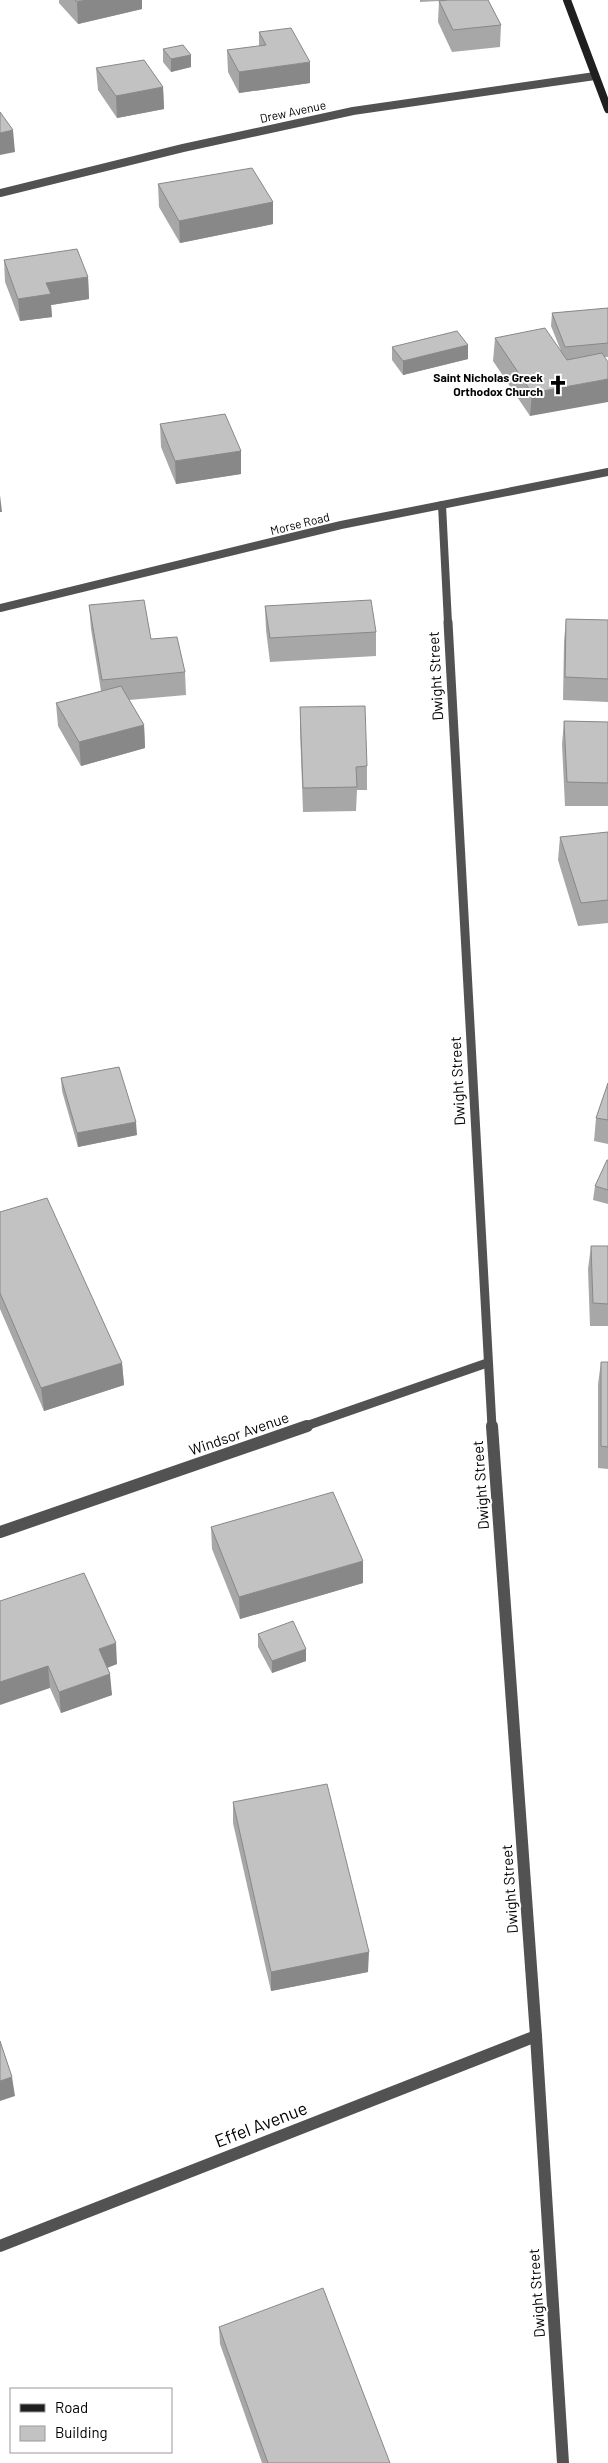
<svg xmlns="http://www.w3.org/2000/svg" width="608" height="2463" font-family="Barlow,sans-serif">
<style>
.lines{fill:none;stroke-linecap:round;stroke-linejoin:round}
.street-far2{stroke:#525252;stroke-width:8}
.street-far1{stroke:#525252;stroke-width:9}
.street{stroke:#525252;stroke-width:12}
.secondary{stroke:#1f1f1f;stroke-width:8}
.wall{fill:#a7a7a7}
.shaded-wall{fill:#888}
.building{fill:#c2c2c2;stroke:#888}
.labels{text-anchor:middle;stroke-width:4;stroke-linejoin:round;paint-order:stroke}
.far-street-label{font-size:12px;fill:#000;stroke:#fff}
.far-poi-label{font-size:12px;font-weight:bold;fill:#000;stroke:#fff;text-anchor:end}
.street-label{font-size:15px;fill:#000;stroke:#fff}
.near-street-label{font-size:18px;fill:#000;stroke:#fff}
</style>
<rect width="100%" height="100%" fill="#fff"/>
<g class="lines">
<g class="street-far2">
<path d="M 0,193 L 183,148 L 353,111 L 595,76"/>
<path d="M 442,505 L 448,623"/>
<path d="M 0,608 L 341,525 L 608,472"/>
</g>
<g class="street-far1">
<path d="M 448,622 L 492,1427"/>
<path d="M 303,1427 L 487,1363"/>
</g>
<g class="street">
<path d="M 492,1426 L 536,2036 L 563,2463"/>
<path d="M 0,1532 L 307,1426"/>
<path d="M 0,2246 L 536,2036"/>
</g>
<path class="secondary" d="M 567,0 L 608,109"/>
</g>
<g class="wall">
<path d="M 59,0 L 142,0 L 142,9 L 78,24 L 59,3 Z"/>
<path d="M 420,0 L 488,0 L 501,25 L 500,47 L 452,52 L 438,22 L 439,1 L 420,2 Z"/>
<path d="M 259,32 L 310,83 L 239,93 L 228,72 L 227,50 L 259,46 Z"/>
<path d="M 163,49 L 191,55 L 191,67 L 171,72 L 163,62 Z"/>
<path d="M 96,68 L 163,87 L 164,109 L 117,118 L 98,90 Z"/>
<path d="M 158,184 L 273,202 L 273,224 L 180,243 L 159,207 Z"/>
<path d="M 4,260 L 88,277 L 89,299 L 51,305 L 52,317 L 20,321 L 5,282 Z"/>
<path d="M 608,308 L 608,357 L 604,357 L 530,416 L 493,361 L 495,338 L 561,351 L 551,326 L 552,313 Z"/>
<path d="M 468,345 L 468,359 L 403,375 L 392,360 L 392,347 Z"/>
<path d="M 160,424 L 241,451 L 241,474 L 176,484 L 161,447 Z"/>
<path d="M 89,605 L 151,639 L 185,672 L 186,695 L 129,700 L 144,725 L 145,748 L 81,766 L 58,726 L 56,703 L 101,691 L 91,629 Z"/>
<path d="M 265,606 L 376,632 L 376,656 L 270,662 L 266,630 Z"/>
<path d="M 566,619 L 608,620 L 608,702 L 563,700 L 564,642 Z"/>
<path d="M 300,707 L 367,766 L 367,790 L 357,790 L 356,811 L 303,812 L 300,730 Z"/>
<path d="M 564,721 L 608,722 L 608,806 L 565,806 L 562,744 Z"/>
<path d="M 608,832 L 608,923 L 578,926 L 558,860 L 560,837 Z"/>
<path d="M 61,1078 L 137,1135 L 78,1147 L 62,1091 Z"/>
<path d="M 608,1083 L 608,1144 L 594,1141 L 596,1118 Z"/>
<path d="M 608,1160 L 608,1204 L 593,1200 L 595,1186 Z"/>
<path d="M 0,1212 L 122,1363 L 124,1385 L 44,1411 L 0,1309 Z"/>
<path d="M 591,1246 L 608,1246 L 608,1326 L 590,1326 L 588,1269 Z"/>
<path d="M 601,1362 L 608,1362 L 608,1469 L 598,1468 L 598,1384 Z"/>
<path d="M 211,1527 L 363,1583 L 240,1619 L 212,1549 Z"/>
<path d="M 0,1601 L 117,1664 L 107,1668 L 112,1695 L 61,1713 L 50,1688 Z"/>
<path d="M 258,1634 L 306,1661 L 272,1673 L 258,1647 Z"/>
<path d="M 233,1802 L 368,1972 L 271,1991 L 233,1823 Z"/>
<path d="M 219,2327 L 390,2463 L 262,2463 L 220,2344 Z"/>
</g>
<g class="shaded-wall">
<path d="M 86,0 L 142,0 L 142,9 L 78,24 L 77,2 Z"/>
<path d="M 191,55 L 191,67 L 171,72 L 171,59 Z"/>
<path d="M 310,62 L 310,83 L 239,93 L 239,72 Z"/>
<path d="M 163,87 L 164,109 L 117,118 L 116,96 Z"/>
<path d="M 13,130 L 15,152 L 0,155 L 0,133 Z"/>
<path d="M 273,202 L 273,224 L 180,243 L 179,221 Z"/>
<path d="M 88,277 L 89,299 L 51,305 L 52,317 L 20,321 L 18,299 L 46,283 Z"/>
<path d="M 468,345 L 468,359 L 403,375 L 403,361 Z"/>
<path d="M 608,379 L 608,402 L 530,416 L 532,393 Z"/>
<path d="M 241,451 L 241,474 L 176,484 L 175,461 Z"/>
<path d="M 0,495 L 2,512 L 0,512 Z"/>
<path d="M 144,725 L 145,748 L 81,766 L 79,742 Z"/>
<path d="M 136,1122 L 137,1135 L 78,1147 L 77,1133 Z"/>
<path d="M 122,1363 L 124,1385 L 44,1411 L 41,1388 Z"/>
<path d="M 363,1561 L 363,1583 L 240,1619 L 239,1597 Z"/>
<path d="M 116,1643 L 117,1664 L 101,1670 L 99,1649 Z"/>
<path d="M 306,1649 L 306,1661 L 272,1673 L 272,1661 Z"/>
<path d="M 48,1666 L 50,1688 L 0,1705 L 0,1682 Z"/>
<path d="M 110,1674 L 112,1695 L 61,1713 L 59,1692 Z"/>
<path d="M 369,1952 L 368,1972 L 271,1991 L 271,1972 Z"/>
<path d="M 12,2077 L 15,2096 L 0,2101 L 0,2081 Z"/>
</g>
<g class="building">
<path d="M 75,0 L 86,0 L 77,2 Z"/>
<path d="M 448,0 L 488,0 L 501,25 L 453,30 L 439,1 Z"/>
<path d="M 291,28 L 310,62 L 239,72 L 227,50 L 266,45 L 259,32 Z"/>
<path d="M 183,45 L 191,55 L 171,59 L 163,49 Z"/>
<path d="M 144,60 L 163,87 L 116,96 L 96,68 Z"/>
<path d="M 0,112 L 13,130 L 0,133 Z"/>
<path d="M 252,168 L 273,202 L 179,221 L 158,184 Z"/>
<path d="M 77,249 L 88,277 L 46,283 L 51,294 L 18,299 L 4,260 Z"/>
<path d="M 608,308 L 608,343 L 565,347 L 552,313 Z"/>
<path d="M 545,328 L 567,360 L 602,353 L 608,362 L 608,379 L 532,393 L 495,338 Z"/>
<path d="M 457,331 L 468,345 L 403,361 L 392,347 Z"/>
<path d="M 225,414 L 241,451 L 175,461 L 160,424 Z"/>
<path d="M 144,600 L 151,639 L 177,637 L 185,672 L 102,680 L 89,605 Z"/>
<path d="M 371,600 L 376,632 L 270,638 L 265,606 Z"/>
<path d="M 566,619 L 608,620 L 608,679 L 565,677 Z"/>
<path d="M 121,686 L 144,725 L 79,742 L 56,703 Z"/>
<path d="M 365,706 L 367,766 L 356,767 L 357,787 L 303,788 L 300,707 Z"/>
<path d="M 564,721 L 608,722 L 608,783 L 567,782 Z"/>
<path d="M 608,832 L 608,900 L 581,903 L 560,837 Z"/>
<path d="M 119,1067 L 136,1122 L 77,1133 L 61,1078 Z"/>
<path d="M 608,1083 L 608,1120 L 596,1118 Z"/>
<path d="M 607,1160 L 608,1160 L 608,1190 L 595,1186 Z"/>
<path d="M 47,1198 L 122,1363 L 41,1388 L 0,1293 L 0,1212 Z"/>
<path d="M 591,1246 L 608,1246 L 608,1304 L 593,1303 Z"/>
<path d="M 601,1362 L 608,1362 L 608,1447 L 601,1446 Z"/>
<path d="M 333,1492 L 363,1561 L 239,1597 L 211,1527 Z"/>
<path d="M 84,1573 L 116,1643 L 99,1649 L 110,1674 L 59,1692 L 48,1666 L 0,1682 L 0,1601 Z"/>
<path d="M 293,1621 L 306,1649 L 272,1661 L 258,1634 Z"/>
<path d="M 327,1784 L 369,1952 L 271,1972 L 233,1802 Z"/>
<path d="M 0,2041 L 12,2077 L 0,2081 Z"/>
<path d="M 323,2288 L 390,2463 L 268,2463 L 219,2327 Z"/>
</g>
<defs>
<symbol id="church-bare" viewBox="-9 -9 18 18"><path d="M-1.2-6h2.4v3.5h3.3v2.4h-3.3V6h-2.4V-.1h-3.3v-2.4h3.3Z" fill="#000" stroke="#fff" stroke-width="2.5" paint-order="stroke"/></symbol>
</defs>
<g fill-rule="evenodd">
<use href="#church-bare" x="544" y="371" width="28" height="28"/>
</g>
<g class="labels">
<g class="far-street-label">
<text transform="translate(293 112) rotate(-12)" y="4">Drew Avenue</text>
<text transform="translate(300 524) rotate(-14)" y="4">Morse Road</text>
</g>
<g class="far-poi-label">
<text x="543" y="382">Saint Nicholas Greek<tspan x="543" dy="14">Orthodox Church</tspan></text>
</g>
<g class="street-label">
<text transform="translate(436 676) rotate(-93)" y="5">Dwight Street</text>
<text transform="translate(458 1081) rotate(-93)" y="5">Dwight Street</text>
<text transform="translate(239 1434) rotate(-19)" y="5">Windsor Avenue</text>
<text transform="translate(481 1485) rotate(-94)" y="5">Dwight Street</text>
<text transform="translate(510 1889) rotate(-94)" y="5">Dwight Street</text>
<text transform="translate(537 2293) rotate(-94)" y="5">Dwight Street</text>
</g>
<g class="near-street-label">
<text transform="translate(261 2125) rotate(-21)" y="6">Effel Avenue</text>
</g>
</g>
<rect x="10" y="2388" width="162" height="65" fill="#ffffff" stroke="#999999"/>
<rect x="20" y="2404" width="25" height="8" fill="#1f1f1f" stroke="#999999"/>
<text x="55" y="2413" font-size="15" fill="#000000">Road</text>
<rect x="20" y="2426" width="25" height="15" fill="#c2c2c2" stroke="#999999"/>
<text x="55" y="2438" font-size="15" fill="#000000">Building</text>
</svg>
